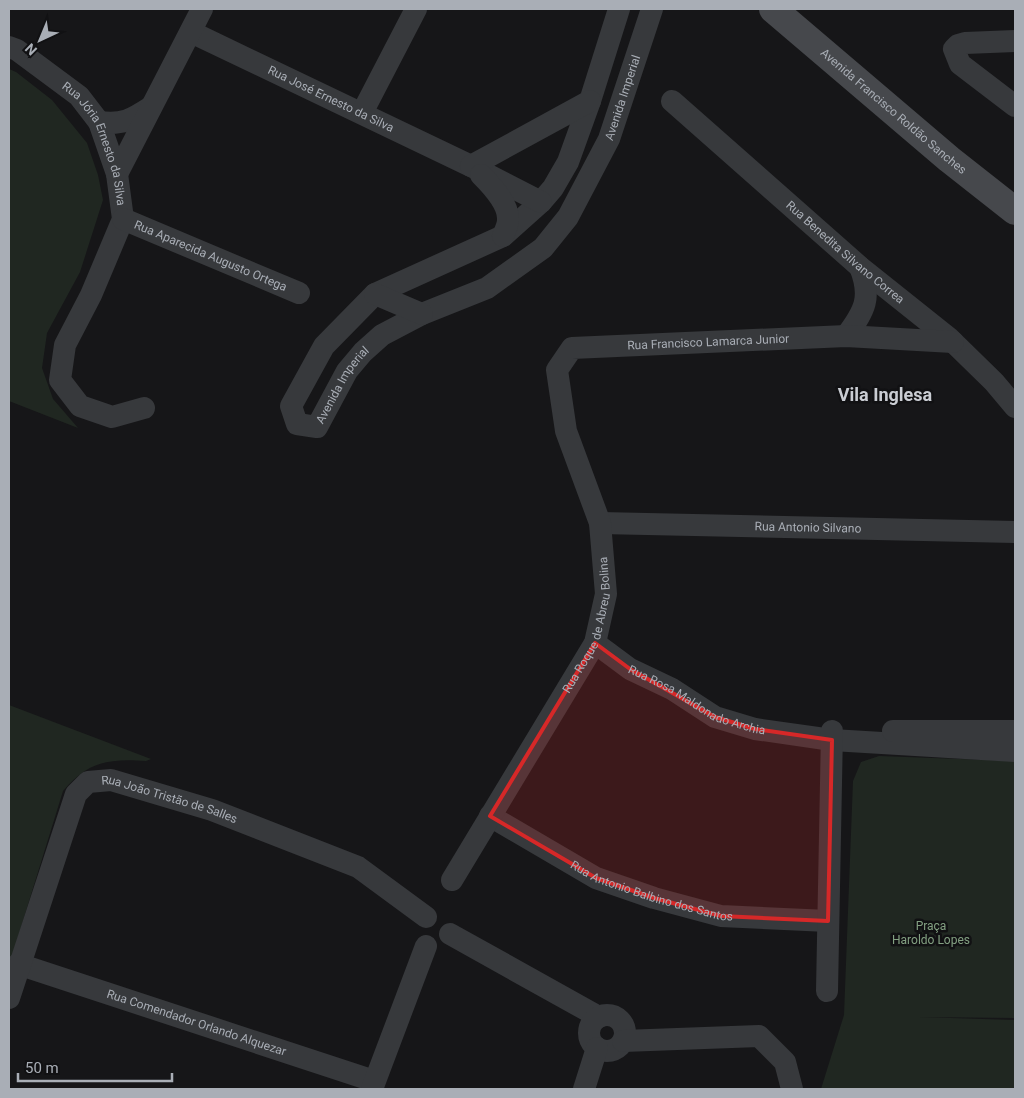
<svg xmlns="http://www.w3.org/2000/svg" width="1024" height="1098" font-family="Roboto,sans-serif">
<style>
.green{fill:#202721}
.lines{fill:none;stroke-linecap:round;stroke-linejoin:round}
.street{stroke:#37393c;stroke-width:22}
.secondary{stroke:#46484c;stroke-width:28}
.marked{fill:#d62828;fill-opacity:0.2;stroke:#d62828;stroke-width:4;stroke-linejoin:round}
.labels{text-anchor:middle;stroke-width:5;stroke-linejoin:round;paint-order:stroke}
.street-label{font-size:12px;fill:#a9aeb6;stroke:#111113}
.park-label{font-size:12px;fill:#83a082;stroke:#111113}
.district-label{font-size:18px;font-weight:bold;fill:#cacdd3;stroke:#111113}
</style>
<rect width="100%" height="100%" fill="#161618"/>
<g class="green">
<path d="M 9,69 L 16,72 L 52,100 L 87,143 L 98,175 L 103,200 L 80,272 L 47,333 L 42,368 L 53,399 L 78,428 L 9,401 Z"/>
<path d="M 9,705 L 151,759 L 146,761 C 109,758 87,762 63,791 L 9,966 Z"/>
<path d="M 879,756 L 1015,761 L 1015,1018 L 919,1017 L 1015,1020 L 1015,1089 L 821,1089 L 844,1015 L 853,781 L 861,762 Z"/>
</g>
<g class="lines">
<g class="street">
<path id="s1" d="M 619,9 L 590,101 L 568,162 L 553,188 L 541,202 L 503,236 L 375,294 L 324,346 L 291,406 L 297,424 L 317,427 L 347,371 L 363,352 L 382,335 L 422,314 L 487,288 L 543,248 L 568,217 L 609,139 L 652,9"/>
<path id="s2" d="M 191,32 L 471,166 L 541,202"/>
<path d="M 1015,41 L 965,43 L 958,45 L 954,49 L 960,64 L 1015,106"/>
<path id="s3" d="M 9,47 L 17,50 L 79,96 L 99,122 L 117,174 L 123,219 L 91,295 L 65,345 L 60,380 L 80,406 L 112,417 L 144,408"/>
<path id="s4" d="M 672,101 L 860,267 L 949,338 L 994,382 L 1015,407"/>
<path d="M 362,113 L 416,9"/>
<path d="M 99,122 C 123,125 131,120 151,107"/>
<path d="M 471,166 L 590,101"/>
<path d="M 117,174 L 202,9"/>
<path d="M 481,175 C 491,185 509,204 508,220 C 508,225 505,231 503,236"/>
<path id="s5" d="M 123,219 L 299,293"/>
<path d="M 375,294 L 422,314"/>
<path d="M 846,336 C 865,311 872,297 860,267"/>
<path id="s6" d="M 600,523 L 1015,532"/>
<path id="s7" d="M 595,643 L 630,669 L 672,689 L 715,717 L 755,729 L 832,740 L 1015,751"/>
<path d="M 893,731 L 1015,731"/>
<path id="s8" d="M 490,816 L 596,878 L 654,898 L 721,916 L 828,921"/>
<path id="s9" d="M 452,880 L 595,643 L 606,594 L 600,523 L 566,431 L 557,370 L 572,348 L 846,336 L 953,342"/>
<path d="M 450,934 L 599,1017"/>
<path id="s10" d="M 18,964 L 374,1081"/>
<path d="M 827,991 L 832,731"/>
<path id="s11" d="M 9,998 L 76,794 L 88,782 L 111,780 L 212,810 L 358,867 L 426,917"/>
<circle cx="607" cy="1033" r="18"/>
<path d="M 623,1041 L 759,1036 L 785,1062 L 792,1089"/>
<path d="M 372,1089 L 426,946"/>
<path d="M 584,1089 L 597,1048"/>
</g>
<path class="secondary" id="s12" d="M 773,9 L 949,159 L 1015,211"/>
</g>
<path class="marked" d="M 595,643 L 630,669 L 715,717 L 755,729 L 832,740 L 828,921 L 721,916 L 654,898 L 596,878 L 490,816 Z"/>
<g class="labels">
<g class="street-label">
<text dy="4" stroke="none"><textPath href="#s1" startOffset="1051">Avenida Imperial</textPath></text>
<text dy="4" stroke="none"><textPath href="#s2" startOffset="155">Rua José Ernesto da Silva</textPath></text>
<text dy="4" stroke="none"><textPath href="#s12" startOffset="158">Avenida Francisco Roldão Sanches</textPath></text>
<text dy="4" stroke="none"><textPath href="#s3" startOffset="136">Rua Jória Ernesto da Silva</textPath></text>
<text dy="4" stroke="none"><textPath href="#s4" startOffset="230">Rua Benedita Silvano Correa</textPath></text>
<text dy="4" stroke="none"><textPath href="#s5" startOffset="95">Rua Aparecida Augusto Ortega</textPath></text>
<text dy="4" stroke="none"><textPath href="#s9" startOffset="721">Rua Francisco Lamarca Junior</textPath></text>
<text dy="4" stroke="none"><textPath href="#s1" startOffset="631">Avenida Imperial</textPath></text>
<text dy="4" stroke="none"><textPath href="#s6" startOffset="208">Rua Antonio Silvano</textPath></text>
<text dy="4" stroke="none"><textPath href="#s9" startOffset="292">Rua Roque de Abreu Bolina</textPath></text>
<text dy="4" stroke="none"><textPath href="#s7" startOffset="118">Rua Rosa Maldonado Archia</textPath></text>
<text dy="4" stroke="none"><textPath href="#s11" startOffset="316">Rua João Tristão de Salles</textPath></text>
<text dy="4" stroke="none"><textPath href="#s8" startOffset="180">Rua Antonio Balbino dos Santos</textPath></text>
<text dy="4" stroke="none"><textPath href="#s10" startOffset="188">Rua Comendador Orlando Alquezar</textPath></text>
</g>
<g class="park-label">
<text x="931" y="930">Praça<tspan x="931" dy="14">Haroldo Lopes</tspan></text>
</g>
<g class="district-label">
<text x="885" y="401">Vila Inglesa</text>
</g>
</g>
<rect width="1024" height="1098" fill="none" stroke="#a9aeb6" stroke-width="20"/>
<g transform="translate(40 40) rotate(224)" stroke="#111113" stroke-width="4" paint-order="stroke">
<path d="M0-4L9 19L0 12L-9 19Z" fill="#a9aeb6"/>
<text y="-8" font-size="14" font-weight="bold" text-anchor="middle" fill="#a9aeb6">N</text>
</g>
<path d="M18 1073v8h154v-8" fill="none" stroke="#a9aeb6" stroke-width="2.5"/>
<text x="25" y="1073" font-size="15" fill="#a9aeb6" stroke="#111113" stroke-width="4" paint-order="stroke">50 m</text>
</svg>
